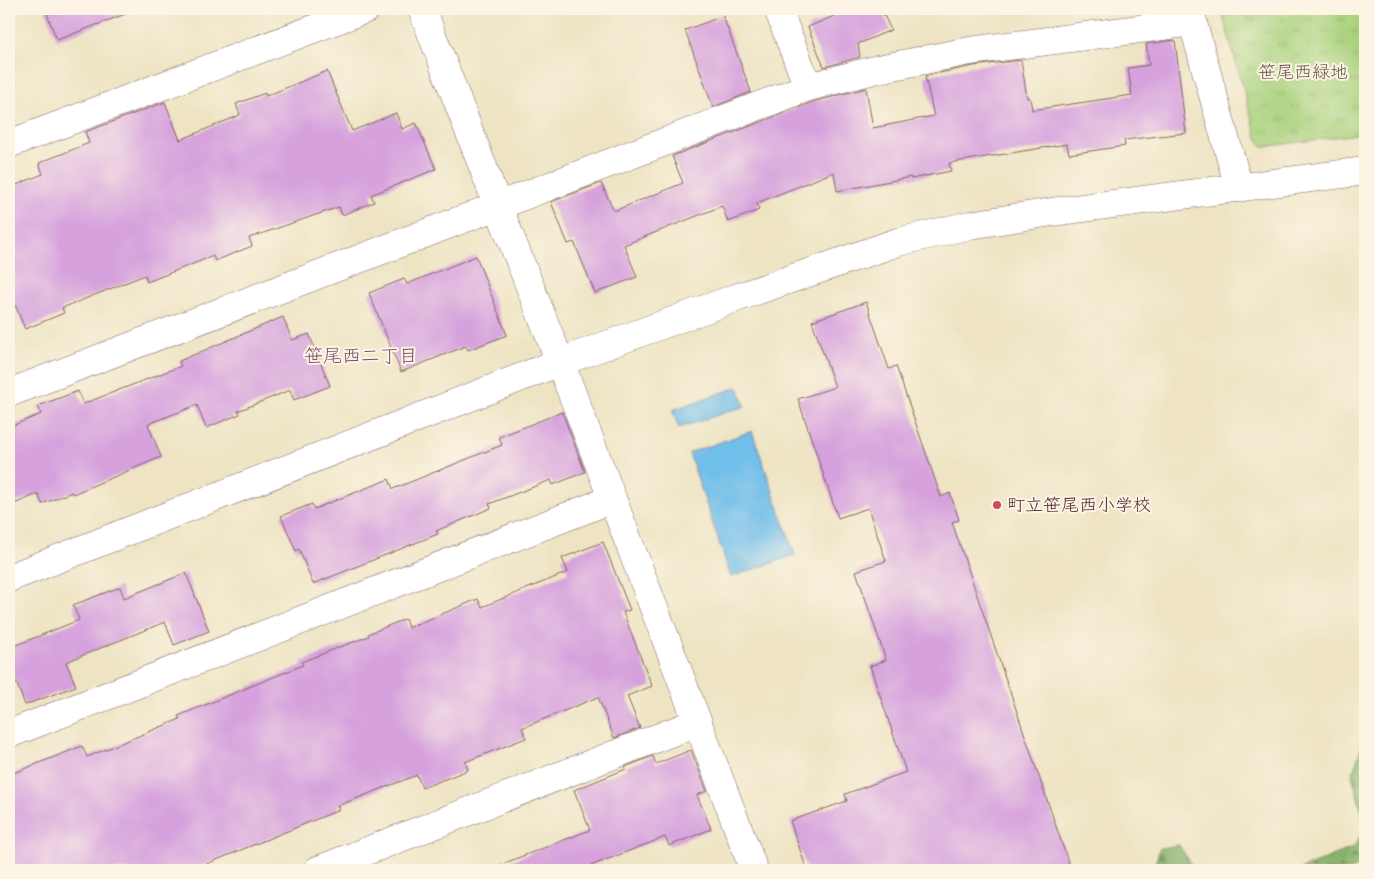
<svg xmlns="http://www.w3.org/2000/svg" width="1374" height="879" font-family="Itim,'Klee One',sans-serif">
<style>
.forest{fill:url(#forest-firs);stroke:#68694c}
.park{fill:url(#park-tufts);stroke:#797854}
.water{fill:#6fbeea;stroke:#5c6e8a}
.building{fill:#d6a1dd}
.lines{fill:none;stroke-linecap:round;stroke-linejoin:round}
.minor-casing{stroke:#836461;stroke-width:29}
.tertiary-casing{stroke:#836461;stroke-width:29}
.minor{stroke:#fff;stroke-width:28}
.tertiary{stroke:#fff;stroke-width:28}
.poi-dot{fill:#d1495b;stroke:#fcf5e5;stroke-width:2}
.labels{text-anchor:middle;stroke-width:4;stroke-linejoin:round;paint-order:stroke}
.park-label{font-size:18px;fill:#665443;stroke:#fcf5e5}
.poi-label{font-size:18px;fill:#4a1f2b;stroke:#fcf5e5;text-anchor:start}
.neighbourhood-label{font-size:19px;fill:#7b4c69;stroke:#fcf5e5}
</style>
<defs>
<pattern id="forest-firs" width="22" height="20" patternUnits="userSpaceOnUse" patternTransform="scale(1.25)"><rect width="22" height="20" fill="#86b36c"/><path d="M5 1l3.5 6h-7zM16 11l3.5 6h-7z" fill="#709159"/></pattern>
<pattern id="park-tufts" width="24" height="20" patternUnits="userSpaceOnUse" patternTransform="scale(1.25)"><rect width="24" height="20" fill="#a8d17c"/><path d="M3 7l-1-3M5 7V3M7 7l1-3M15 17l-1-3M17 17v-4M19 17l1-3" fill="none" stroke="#92b36b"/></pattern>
</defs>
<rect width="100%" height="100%" fill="#fcf5e5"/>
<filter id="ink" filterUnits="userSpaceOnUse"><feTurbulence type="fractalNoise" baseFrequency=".02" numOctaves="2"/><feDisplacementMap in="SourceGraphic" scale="10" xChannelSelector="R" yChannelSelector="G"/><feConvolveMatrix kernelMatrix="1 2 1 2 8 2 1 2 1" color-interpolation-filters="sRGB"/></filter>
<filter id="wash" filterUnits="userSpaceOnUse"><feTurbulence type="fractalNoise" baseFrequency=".0096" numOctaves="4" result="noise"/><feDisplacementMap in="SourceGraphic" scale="20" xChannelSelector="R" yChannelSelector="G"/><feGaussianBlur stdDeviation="1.12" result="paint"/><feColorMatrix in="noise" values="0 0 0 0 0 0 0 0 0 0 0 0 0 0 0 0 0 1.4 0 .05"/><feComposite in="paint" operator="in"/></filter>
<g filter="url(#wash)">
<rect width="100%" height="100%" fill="#eee4c4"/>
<g class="forest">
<path d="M 1365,736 L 1365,824 L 1352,775 Z"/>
<path d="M 1365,827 L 1365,864 L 1351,870 L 1299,870 L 1354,847 Z"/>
<path d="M 1179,845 L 1195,870 L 1153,870 L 1160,848 Z"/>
</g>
<path class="park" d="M 1221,9 L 1365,9 L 1365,133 L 1264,147 L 1257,138 Z"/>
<g class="water">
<path d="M 738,387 L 745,406 L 679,428 L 672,410 Z"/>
<path d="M 752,431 L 795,555 L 731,577 L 689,453 Z"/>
</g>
<g id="blocks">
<g class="building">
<path d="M 45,9 L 133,9 L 133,11 L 57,40 Z"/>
<path d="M 851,9 L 881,9 L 891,30 L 858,44 L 860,57 L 824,67 L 808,27 Z"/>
<path d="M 723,16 L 751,92 L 713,107 L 685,30 Z"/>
<path d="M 1175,40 L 1186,133 L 1124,140 L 1125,146 L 1069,154 L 1067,144 L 949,163 L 951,171 L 911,179 L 911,177 L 837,191 L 834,172 L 757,203 L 759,210 L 728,222 L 722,206 L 624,245 L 637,277 L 595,293 L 574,242 L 568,244 L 551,202 L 601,183 L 614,211 L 683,183 L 672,156 L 813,102 L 866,88 L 873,128 L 934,116 L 925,76 L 973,66 L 1021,60 L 1027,98 L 1030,98 L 1032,110 L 1132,95 L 1128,68 L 1149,65 L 1146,44 Z"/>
<path d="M 327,71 L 352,131 L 396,113 L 402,129 L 416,123 L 436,169 L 371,195 L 374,202 L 342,215 L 339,207 L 249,238 L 252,246 L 215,261 L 213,256 L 147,282 L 145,275 L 62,308 L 64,313 L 25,329 L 9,290 L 9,188 L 43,174 L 39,163 L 89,143 L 85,132 L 165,102 L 180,140 L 240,115 L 236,104 L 265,93 L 266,96 Z"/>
<path d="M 476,256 L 507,335 L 468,350 L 466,346 L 401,372 L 369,293 L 404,279 L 407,284 Z"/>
<path d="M 866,302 L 889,369 L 896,366 L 941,497 L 950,493 L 959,520 L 952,522 L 1071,870 L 807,870 L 790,821 L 847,801 L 845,794 L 906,772 L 870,666 L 886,660 L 856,571 L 886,561 L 868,508 L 838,518 L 798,399 L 835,387 L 812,321 Z"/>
<path d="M 283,317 L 292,340 L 309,334 L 330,386 L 294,400 L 290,390 L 238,411 L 240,414 L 206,428 L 197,405 L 148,424 L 161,457 L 73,494 L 72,492 L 42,504 L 38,494 L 9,506 L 9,427 L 41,414 L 38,406 L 78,391 L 83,404 L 181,366 L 179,361 Z"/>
<path d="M 562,412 L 585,472 L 553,485 L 551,480 L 489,504 L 491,508 L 436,531 L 438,534 L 313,584 L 299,549 L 296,551 L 281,516 L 312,504 L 314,509 L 389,479 L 393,489 L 502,445 L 499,437 Z"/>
<path d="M 603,542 L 630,610 L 623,612 L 652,686 L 627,696 L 640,728 L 614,738 L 598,697 L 522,728 L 526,738 L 465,762 L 468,770 L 422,788 L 417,775 L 337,806 L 339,810 L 192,870 L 9,870 L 9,775 L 82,746 L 87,757 L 180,719 L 178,716 L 303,665 L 301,662 L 369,636 L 368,634 L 405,619 L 408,628 L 478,599 L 482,607 L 568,572 L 562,558 Z"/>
<path d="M 186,573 L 209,631 L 174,645 L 165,622 L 66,662 L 76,686 L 25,705 L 9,664 L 9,648 L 79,620 L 73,605 L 120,587 L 124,598 Z"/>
<path d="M 691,750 L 707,791 L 697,795 L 711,829 L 669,846 L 665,837 L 580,870 L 493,870 L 492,868 L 590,830 L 574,790 L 626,769 L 625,767 L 653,756 L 656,764 Z"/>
</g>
</g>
</g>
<g filter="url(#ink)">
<use href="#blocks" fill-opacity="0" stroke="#836461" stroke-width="1"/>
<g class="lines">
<defs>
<g id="minor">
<path d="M 808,87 L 878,69 L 970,51 L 1193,22"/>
<path d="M 9,144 L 366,9"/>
<path d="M 9,393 L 808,87 L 778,9"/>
<path d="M 9,734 L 612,499"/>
<path d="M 318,870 L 698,722"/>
</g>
<g id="tertiary">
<path d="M 422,9 L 498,206 L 560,362 L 754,870"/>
<path d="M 1189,9 L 1239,188"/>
<path d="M 9,578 L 560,362 L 730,300 L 898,242 L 970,225 L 1052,212 L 1365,171"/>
</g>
</defs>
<use href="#minor" class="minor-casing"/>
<use href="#tertiary" class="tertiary-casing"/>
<use href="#minor" class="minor"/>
<use href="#tertiary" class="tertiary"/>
</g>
</g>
<circle class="poi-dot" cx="997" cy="505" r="5"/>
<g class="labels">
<g class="park-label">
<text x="1303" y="78">笹尾西緑地</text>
</g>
<g class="poi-label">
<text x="1007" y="511">町立笹尾西小学校</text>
</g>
<g class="neighbourhood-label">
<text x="361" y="362">笹尾西二丁目</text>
</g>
</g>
<rect width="1374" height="879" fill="none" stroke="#fcf5e5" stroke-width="30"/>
</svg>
